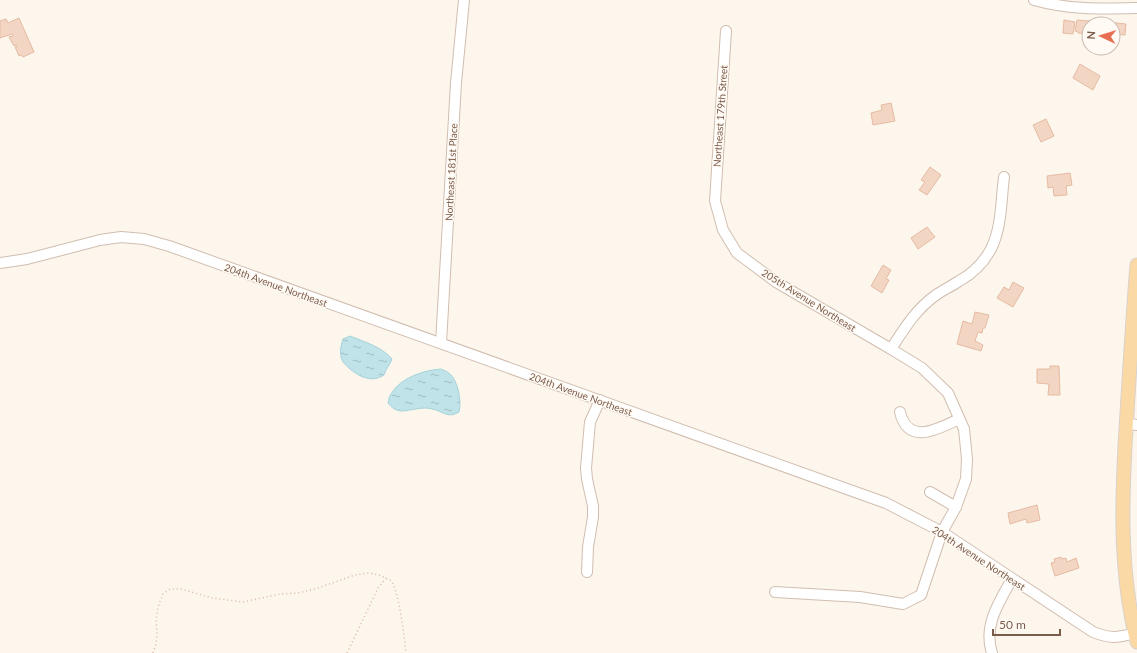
<svg xmlns="http://www.w3.org/2000/svg" width="1137" height="653" font-family="Lato,sans-serif">
<style>
.water{fill:url(#water-ripples);stroke:#a5d3da}
.building{fill:#f3d5c3;stroke:#e6bba3}
.lines{fill:none;stroke-linecap:round;stroke-linejoin:round}
.minor-casing{stroke:#d1beb0;stroke-width:12}
.major-casing{stroke:#dad1cd;stroke-width:15}
.path{stroke:#d9b8a5;stroke-width:1.5;stroke-dasharray:1 3;stroke-linecap:butt}
.minor{stroke:#fff;stroke-width:10}
.major{stroke:#fbd9a5;stroke-width:13}
.labels{text-anchor:middle;stroke-width:3;stroke-linejoin:round;paint-order:stroke}
.street-label{font-size:10px;fill:#7a5c4d;stroke:#fffaf3}
</style>
<defs>
<pattern id="water-ripples" width="26" height="14" patternUnits="userSpaceOnUse"><rect width="26" height="14" fill="#bfe3e8"/><path d="M2 4q2-2 4 0t4 0M15 11q2-2 4 0t4 0" fill="none" stroke="#a0bbbe"/></pattern>
</defs>
<rect width="100%" height="100%" fill="#fdf6ec"/>
<g class="water">
<path d="M 350,336 C 365,342 382,347 392,359 C 390,365 386,368 384,375 C 372,383 360,377 350,369 C 347,366 343,363 342,360 C 339,352 341,346 343,339 Z"/>
<path d="M 441,369 C 444,370 448,372 450,374 C 458,381 462,402 459,412 C 447,419 443,411 432,409 C 422,406 411,411 401,411 C 395,410 392,408 388,403 C 389,400 389,396 391,394 C 400,378 424,370 441,369 Z"/>
</g>
<g class="building">
<path d="M 19,18 L 34,52 L 23,57 L 21,55 L 19,56 L 15,47 L 17,47 L 16,45 L 14,46 L 9,37 L 13,36 L 12,34 L 0,38 L 0,21 L 6,19 L 8,23 Z"/>
<path d="M 1064,20 L 1075,22 L 1073,34 L 1063,33 Z"/>
<path d="M 1077,20 L 1090,21 L 1088,34 L 1078,33 L 1078,32 L 1075,31 Z"/>
<path d="M 1098,21 L 1126,24 L 1125,35 L 1113,34 L 1113,24 L 1098,24 Z"/>
<path d="M 1080,64 L 1100,76 L 1093,90 L 1073,78 Z"/>
<path d="M 891,103 L 895,121 L 873,125 L 871,113 L 882,110 L 881,105 Z"/>
<path d="M 1046,119 L 1054,136 L 1041,142 L 1033,125 Z"/>
<path d="M 930,167 L 941,175 L 927,195 L 919,190 L 925,182 L 921,180 Z"/>
<path d="M 1070,173 L 1072,185 L 1066,186 L 1067,195 L 1054,196 L 1053,187 L 1048,188 L 1047,176 Z"/>
<path d="M 927,227 L 935,237 L 918,249 L 911,238 Z"/>
<path d="M 883,265 L 891,270 L 886,279 L 889,280 L 882,293 L 871,286 Z"/>
<path d="M 1013,282 L 1024,288 L 1013,307 L 997,298 L 1004,287 L 1009,290 Z"/>
<path d="M 975,312 L 989,315 L 985,328 L 983,328 L 982,333 L 978,332 L 975,341 L 983,345 L 981,351 L 957,344 L 963,321 L 972,324 Z"/>
<path d="M 1050,366 L 1059,366 L 1060,395 L 1048,395 L 1049,384 L 1037,383 L 1037,369 L 1050,369 Z"/>
<path d="M 1037,505 L 1040,520 L 1027,523 L 1026,519 L 1010,524 L 1008,513 Z"/>
<path d="M 1061,557 L 1062,559 L 1066,558 L 1067,562 L 1076,558 L 1079,568 L 1055,576 L 1051,563 L 1055,562 L 1054,559 Z"/>
</g>
<g class="lines">
<defs>
<g id="minor">
<path d="M 1034,0 C 1070,10 1100,9 1137,8"/>
<path d="M 726,31 L 715,201 L 723,230 L 737,253 L 776,282 L 891,349 L 922,368 L 948,393 L 964,429 L 967,459 L 966,479 L 956,507 L 942,532 L 921,595 L 903,604 L 860,597 L 775,592"/>
<path d="M 0,263 L 27,259 L 100,240 L 121,237 L 144,239 L 169,246 L 886,503 L 942,532 L 1093,632 C 1111,639 1117,638 1135,633"/>
<path d="M 441,343 L 456,83 L 464,0"/>
<path d="M 891,349 C 904,329 916,309 936,295 C 943,290 952,286 959,281 C 972,274 984,262 991,249 C 1002,227 1001,200 1004,177"/>
<path d="M 900,412 C 908,446 938,429 959,419"/>
<path d="M 1126,423 L 1137,425"/>
<path d="M 930,492 L 956,507"/>
<path d="M 587,572 L 588,547 L 593,517 L 593,506 L 587,479 L 586,468 L 590,422 L 600,400"/>
<path d="M 992,653 C 983,626 999,602 1012,579"/>
</g>
<path id="major" d="M 1137,265 C 1133,314 1130,364 1127,413 C 1122,490 1118,567 1137,642"/>
</defs>
<use href="#minor" class="minor-casing"/>
<use href="#major" class="major-casing"/>
<g class="path">
<path d="M 153,653 L 156,644 L 157,633 L 156,620 L 158,607 L 163,594 L 170,589 L 181,589 L 212,598 L 243,602 L 280,594 L 298,593 L 315,589 L 355,575 L 368,573 L 379,575 L 392,581 C 401,604 403,629 406,653"/>
<path d="M 347,653 L 378,588 L 386,578"/>
</g>
<use href="#minor" class="minor"/>
<use href="#major" class="major"/>
</g>
<g class="labels">
<g class="street-label">
<text transform="translate(720 116) rotate(-86)" y="4">Northeast 179th Street</text>
<text transform="translate(451 172) rotate(-87)" y="4">Northeast 181st Place</text>
<text transform="translate(276 285) rotate(20)" y="4">204th Avenue Northeast</text>
<text transform="translate(809 300) rotate(32)" y="4">205th Avenue Northeast</text>
<text transform="translate(581 394) rotate(20)" y="4">204th Avenue Northeast</text>
<text transform="translate(979 558) rotate(33)" y="4">204th Avenue Northeast</text>
</g>
</g>
<g transform="translate(1101 36) rotate(274)"><circle r="19" fill="#fffaf3" stroke="#cabbb1"/>
<path d="M0-3L7 15L0 10L-7 15Z" fill="#e76f51"/>
<text y="-6" font-size="11" font-weight="bold" text-anchor="middle" fill="#7a5c4d">N</text>
</g>
<path d="M993 629v6h67v-6" fill="none" stroke="#7a5c4d" stroke-width="2"/>
<text x="999" y="629" font-size="12" fill="#7a5c4d" stroke="#fffaf3" stroke-width="3" paint-order="stroke">50 m</text>
</svg>
